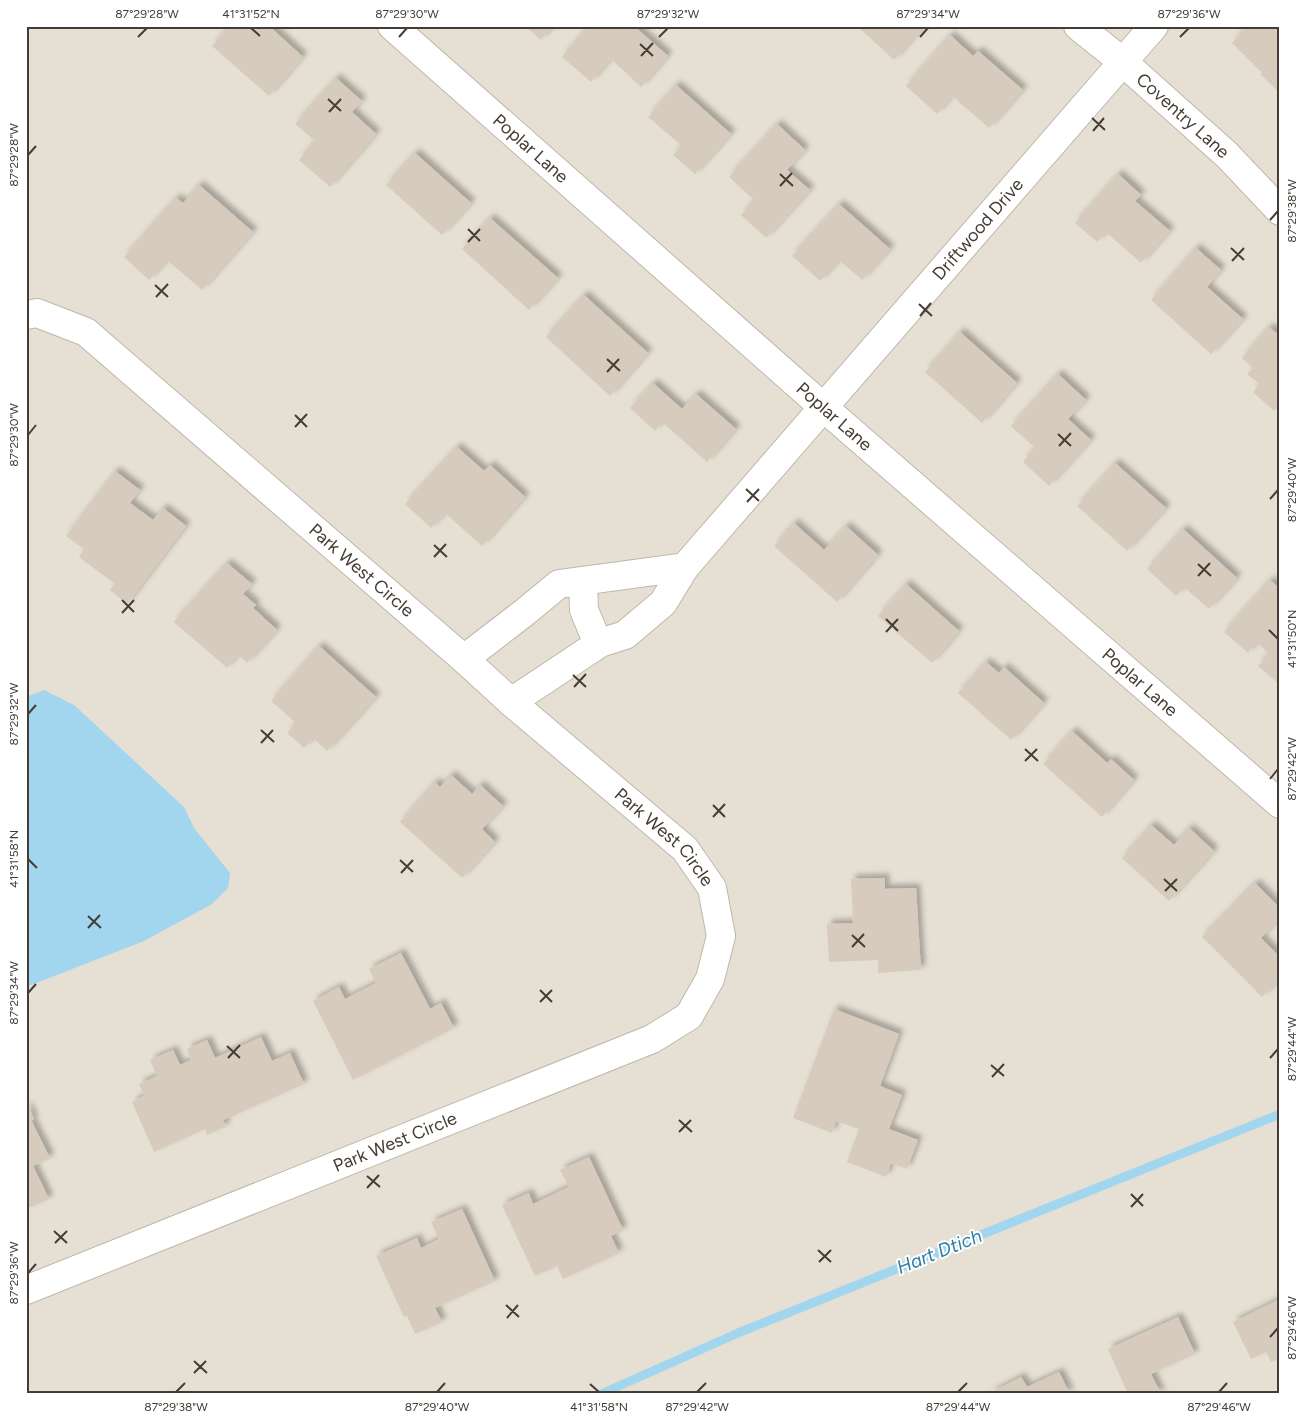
<svg xmlns="http://www.w3.org/2000/svg" width="1306" height="1420" font-family="Figtree,sans-serif">
<style>
.residential{fill:#e6dfd3}
.water{fill:#a2d6ee}
.lines{fill:none;stroke-linecap:round;stroke-linejoin:round}
.stream{stroke:#a2d6ee;stroke-width:9}
.building{fill:#d7cbbe;filter:url(#shadow)}
.street-casing{stroke:#c0b7ab;stroke-width:30}
.street{stroke:#fff;stroke-width:28}
.ticks{fill:none;stroke:#453d35;stroke-width:2}
.labels{text-anchor:middle;stroke-width:4;stroke-linejoin:round;paint-order:stroke}
.street-label{font-size:18px;fill:#453d35;stroke:#fff}
.water-label{font-size:19px;font-style:italic;fill:#2f7ea6;stroke:#fff}
.neatline{fill:none;stroke:#453d35;stroke-width:2}
.ticks-label{font-size:12px;text-anchor:middle;fill:#453d35}
</style>
<defs>
<filter id="shadow"><feDropShadow dx="4.5" dy="-4.5" stdDeviation="2.5" flood-color="#0004"/></filter>
</defs>
<rect width="100%" height="100%" fill="#f2ede5"/>
<rect class="residential" x="26" y="26" width="1254" height="1368"/>
<path class="water" d="M 44,690 L 74,705 L 184,807 L 194,828 L 230,873 L 228,888 L 212,904 L 144,941 L 26,987 L 26,697 Z"/>
<g class="lines">
<path class="stream" d="M 601,1394 L 738,1333 L 1280,1114"/>
</g>
<g class="building">
<path d="M 229,26 L 269,26 L 303,57 L 269,96 L 212,46 Z"/>
<path d="M 525,26 L 553,26 L 541,40 Z"/>
<path d="M 589,26 L 634,26 L 668,56 L 641,87 L 611,59 L 591,82 L 562,57 Z"/>
<path d="M 857,26 L 924,26 L 894,60 Z"/>
<path d="M 1248,26 L 1280,26 L 1280,93 L 1260,74 L 1262,73 L 1232,43 Z"/>
<path d="M 950,35 L 973,56 L 978,51 L 1023,90 L 989,128 L 952,96 L 937,114 L 906,86 Z"/>
<path d="M 336,78 L 362,101 L 352,112 L 376,134 L 330,187 L 299,160 L 315,141 L 295,124 Z"/>
<path d="M 676,85 L 731,134 L 695,174 L 673,155 L 682,146 L 648,117 Z"/>
<path d="M 777,124 L 805,150 L 787,170 L 810,190 L 766,238 L 741,215 L 754,200 L 729,177 Z"/>
<path d="M 415,153 L 471,203 L 442,235 L 386,185 Z"/>
<path d="M 1118,174 L 1141,195 L 1135,201 L 1170,231 L 1141,263 L 1106,232 L 1097,242 L 1075,223 Z"/>
<path d="M 199,185 L 253,232 L 202,290 L 167,260 L 149,280 L 124,257 L 176,198 L 183,203 Z"/>
<path d="M 839,204 L 890,249 L 862,280 L 839,260 L 820,281 L 792,256 Z"/>
<path d="M 490,218 L 558,278 L 529,310 L 462,249 Z"/>
<path d="M 1196,248 L 1221,270 L 1207,287 L 1243,319 L 1211,354 L 1151,300 Z"/>
<path d="M 584,295 L 648,353 L 610,396 L 546,337 Z"/>
<path d="M 1269,327 L 1280,336 L 1280,405 L 1274,411 L 1253,392 L 1260,384 L 1247,374 L 1253,368 L 1242,358 Z"/>
<path d="M 960,332 L 1017,383 L 982,423 L 925,372 Z"/>
<path d="M 1058,374 L 1086,400 L 1068,419 L 1091,440 L 1049,486 L 1023,462 L 1035,448 L 1011,426 Z"/>
<path d="M 653,383 L 682,409 L 696,394 L 736,429 L 707,462 L 662,422 L 655,431 L 630,408 Z"/>
<path d="M 457,447 L 484,471 L 490,465 L 525,497 L 482,546 L 445,513 L 431,528 L 405,504 Z"/>
<path d="M 1115,463 L 1166,508 L 1127,551 L 1077,506 Z"/>
<path d="M 115,471 L 140,490 L 130,503 L 153,520 L 163,508 L 186,526 L 127,604 L 110,590 L 115,584 L 79,557 L 84,549 L 66,536 Z"/>
<path d="M 794,523 L 824,550 L 846,526 L 878,555 L 837,602 L 774,546 Z"/>
<path d="M 1183,529 L 1237,578 L 1209,609 L 1184,587 L 1176,596 L 1147,569 Z"/>
<path d="M 227,563 L 252,584 L 243,594 L 256,605 L 253,608 L 277,630 L 247,663 L 238,655 L 227,668 L 174,622 Z"/>
<path d="M 1270,580 L 1280,589 L 1280,685 L 1258,666 L 1269,654 L 1257,642 L 1248,653 L 1224,632 Z"/>
<path d="M 906,584 L 959,631 L 932,663 L 878,616 Z"/>
<path d="M 319,646 L 376,697 L 327,751 L 313,738 L 304,748 L 287,733 L 296,723 L 271,701 Z"/>
<path d="M 986,662 L 999,673 L 1004,667 L 1044,703 L 1011,740 L 958,693 Z"/>
<path d="M 1072,731 L 1107,763 L 1111,759 L 1134,780 L 1102,817 L 1043,764 Z"/>
<path d="M 451,775 L 472,794 L 480,785 L 503,806 L 482,829 L 495,842 L 462,878 L 400,822 L 435,782 L 440,787 Z"/>
<path d="M 1151,825 L 1174,845 L 1189,828 L 1214,851 L 1169,901 L 1122,858 Z"/>
<path d="M 885,878 L 885,889 L 916,888 L 921,970 L 878,973 L 878,960 L 829,962 L 827,924 L 853,923 L 851,879 Z"/>
<path d="M 1255,883 L 1280,908 L 1280,919 L 1261,938 L 1280,957 L 1280,979 L 1262,997 L 1202,937 Z"/>
<path d="M 401,953 L 430,1009 L 441,1003 L 454,1028 L 353,1080 L 313,1001 L 339,987 L 345,999 L 376,983 L 369,969 Z"/>
<path d="M 834,1009 L 899,1034 L 880,1086 L 902,1095 L 889,1129 L 918,1140 L 907,1169 L 891,1163 L 886,1177 L 847,1162 L 859,1129 L 836,1121 L 832,1133 L 793,1118 Z"/>
<path d="M 261,1037 L 272,1061 L 290,1053 L 304,1084 L 223,1120 L 226,1126 L 207,1135 L 205,1129 L 154,1152 L 132,1102 L 144,1096 L 139,1084 L 157,1076 L 150,1060 L 173,1050 L 180,1065 L 191,1060 L 187,1049 L 207,1040 L 215,1058 Z"/>
<path d="M 26,1104 L 34,1119 L 31,1120 L 50,1158 L 33,1166 L 49,1199 L 26,1209 Z"/>
<path d="M 589,1157 L 623,1230 L 611,1236 L 619,1253 L 563,1279 L 557,1266 L 535,1276 L 502,1205 L 529,1193 L 533,1204 L 569,1187 L 560,1170 Z"/>
<path d="M 462,1209 L 495,1281 L 435,1308 L 442,1322 L 415,1334 L 407,1316 L 404,1317 L 376,1256 L 417,1238 L 421,1248 L 439,1239 L 431,1222 Z"/>
<path d="M 1280,1299 L 1280,1358 L 1271,1362 L 1266,1352 L 1251,1359 L 1233,1322 Z"/>
<path d="M 1178,1317 L 1195,1354 L 1151,1374 L 1161,1394 L 1128,1394 L 1108,1349 Z"/>
<path d="M 1059,1372 L 1070,1394 L 988,1394 L 1021,1377 L 1027,1387 Z"/>
</g>
<g class="lines">
<defs>
<g id="street">
<path id="s1" d="M 392,26 L 823,407 L 1280,804"/>
<path id="s2" d="M 1078,26 L 1123,62 L 1227,155 L 1280,211"/>
<path id="s3" d="M 26,315 L 37,313 L 86,332 L 464,659 L 511,702 L 685,849 L 712,888 L 721,936 L 710,979 L 689,1016 L 652,1039 L 26,1290"/>
<path d="M 583,581 L 584,610 L 594,634 L 600,643"/>
<path d="M 464,659 L 525,612 L 559,584 L 685,567"/>
<path id="s4" d="M 511,702 L 600,643 L 625,635 L 663,603 L 685,567 L 1154,26"/>
</g>
</defs>
<use href="#street" class="street-casing"/>
<use href="#street" class="street"/>
</g>
<path class="ticks" d="M 251,28 L 260,36M 138,37 L 147,28M 399,37 L 407,28M 659,37 L 668,28M 920,37 L 928,28M 1180,37 L 1189,28M 640,44 L 653,56M 641,56 L 653,43M 328,99 L 341,111M 329,112 L 341,99M 1092,118 L 1105,130M 1093,131 L 1104,118M 28,155 L 36,146M 780,174 L 793,186M 780,186 L 792,173M 1270,220 L 1278,211M 468,229 L 480,241M 468,242 L 480,229M 1231,248 L 1244,260M 1232,261 L 1244,248M 155,285 L 168,297M 156,297 L 168,284M 919,304 L 932,316M 920,316 L 931,303M 607,359 L 620,371M 607,372 L 619,359M 295,415 L 307,427M 295,427 L 307,414M 1058,434 L 1071,446M 28,435 L 36,425M 1059,446 L 1071,433M 746,489 L 759,501M 1270,499 L 1278,490M 747,502 L 759,489M 434,545 L 447,557M 434,557 L 446,544M 1198,564 L 1211,576M 1198,576 L 1210,563M 122,600 L 134,612M 122,613 L 134,600M 886,619 L 898,631M 1269,630 L 1278,639M 886,632 L 898,619M 573,675 L 586,687M 574,687 L 586,674M 28,714 L 36,705M 261,730 L 274,742M 261,743 L 273,730M 1025,749 L 1038,761M 1025,761 L 1037,749M 1270,779 L 1278,769M 713,805 L 725,817M 713,817 L 725,804M 28,859 L 37,868M 400,860 L 413,872M 401,873 L 413,860M 1164,879 L 1177,891M 1165,891 L 1177,879M 88,916 L 101,928M 88,928 L 100,915M 852,935 L 865,947M 852,947 L 864,934M 540,990 L 552,1002M 28,993 L 36,984M 540,1002 L 552,990M 227,1046 L 240,1058M 228,1058 L 240,1045M 1270,1058 L 1278,1049M 991,1065 L 1004,1076M 992,1077 L 1004,1064M 679,1120 L 692,1132M 679,1132 L 691,1120M 367,1176 L 380,1187M 367,1188 L 379,1175M 1131,1194 L 1143,1206M 1131,1207 L 1143,1194M 54,1231 L 67,1243M 55,1243 L 67,1231M 818,1250 L 831,1262M 819,1262 L 831,1250M 28,1273 L 36,1264M 506,1305 L 519,1317M 507,1318 L 518,1305M 1270,1337 L 1278,1328M 194,1361 L 207,1373M 194,1373 L 206,1361M 590,1384 L 599,1392M 176,1392 L 185,1383M 437,1392 L 445,1383M 697,1392 L 706,1383M 958,1392 L 967,1383M 1219,1392 L 1227,1383"/>
<g class="labels">
<g class="street-label">
<text dy="6" stroke="none"><textPath href="#s2" startOffset="138">Coventry Lane</textPath></text>
<text dy="6" stroke="none"><textPath href="#s1" startOffset="185">Poplar Lane</textPath></text>
<text dy="6" stroke="none"><textPath href="#s4" startOffset="672">Driftwood Drive</textPath></text>
<text dy="6" stroke="none"><textPath href="#s1" startOffset="590">Poplar Lane</textPath></text>
<text dy="6" stroke="none"><textPath href="#s3" startOffset="428">Park West Circle</textPath></text>
<text dy="6" stroke="none"><textPath href="#s1" startOffset="995">Poplar Lane</textPath></text>
<text dy="6" stroke="none"><textPath href="#s3" startOffset="832">Park West Circle</textPath></text>
<text transform="translate(395 1142) rotate(-22)" y="6">Park West Circle</text>
</g>
<g class="water-label">
<text transform="translate(939 1251) rotate(-22)" y="7">Hart Dtich</text>
</g>
</g>
<rect width="1306" height="1420" fill="none" stroke="#ffffff" stroke-width="55"/>
<rect x="28" y="28" width="1250" height="1364" class="neatline"/>
<g class="ticks-label">
<text x="147" y="18">87°29'28"W</text>
<text x="251" y="18">41°31'52"N</text>
<text x="407" y="18">87°29'30"W</text>
<text x="668" y="18">87°29'32"W</text>
<text x="928" y="18">87°29'34"W</text>
<text x="1189" y="18">87°29'36"W</text>
<text transform="translate(14 155) rotate(-90)" y="4">87°29'28"W</text>
<text transform="translate(1292 211) rotate(-90)" y="4">87°29'38"W</text>
<text transform="translate(14 435) rotate(-90)" y="4">87°29'30"W</text>
<text transform="translate(1292 490) rotate(-90)" y="4">87°29'40"W</text>
<text transform="translate(1292 639) rotate(-90)" y="4">41°31'50"N</text>
<text transform="translate(14 714) rotate(-90)" y="4">87°29'32"W</text>
<text transform="translate(1292 769) rotate(-90)" y="4">87°29'42"W</text>
<text transform="translate(14 859) rotate(-90)" y="4">41°31'58"N</text>
<text transform="translate(14 993) rotate(-90)" y="4">87°29'34"W</text>
<text transform="translate(1292 1049) rotate(-90)" y="4">87°29'44"W</text>
<text transform="translate(14 1273) rotate(-90)" y="4">87°29'36"W</text>
<text transform="translate(1292 1328) rotate(-90)" y="4">87°29'46"W</text>
<text x="176" y="1411">87°29'38"W</text>
<text x="437" y="1411">87°29'40"W</text>
<text x="599" y="1411">41°31'58"N</text>
<text x="697" y="1411">87°29'42"W</text>
<text x="958" y="1411">87°29'44"W</text>
<text x="1219" y="1411">87°29'46"W</text>
</g>
</svg>
